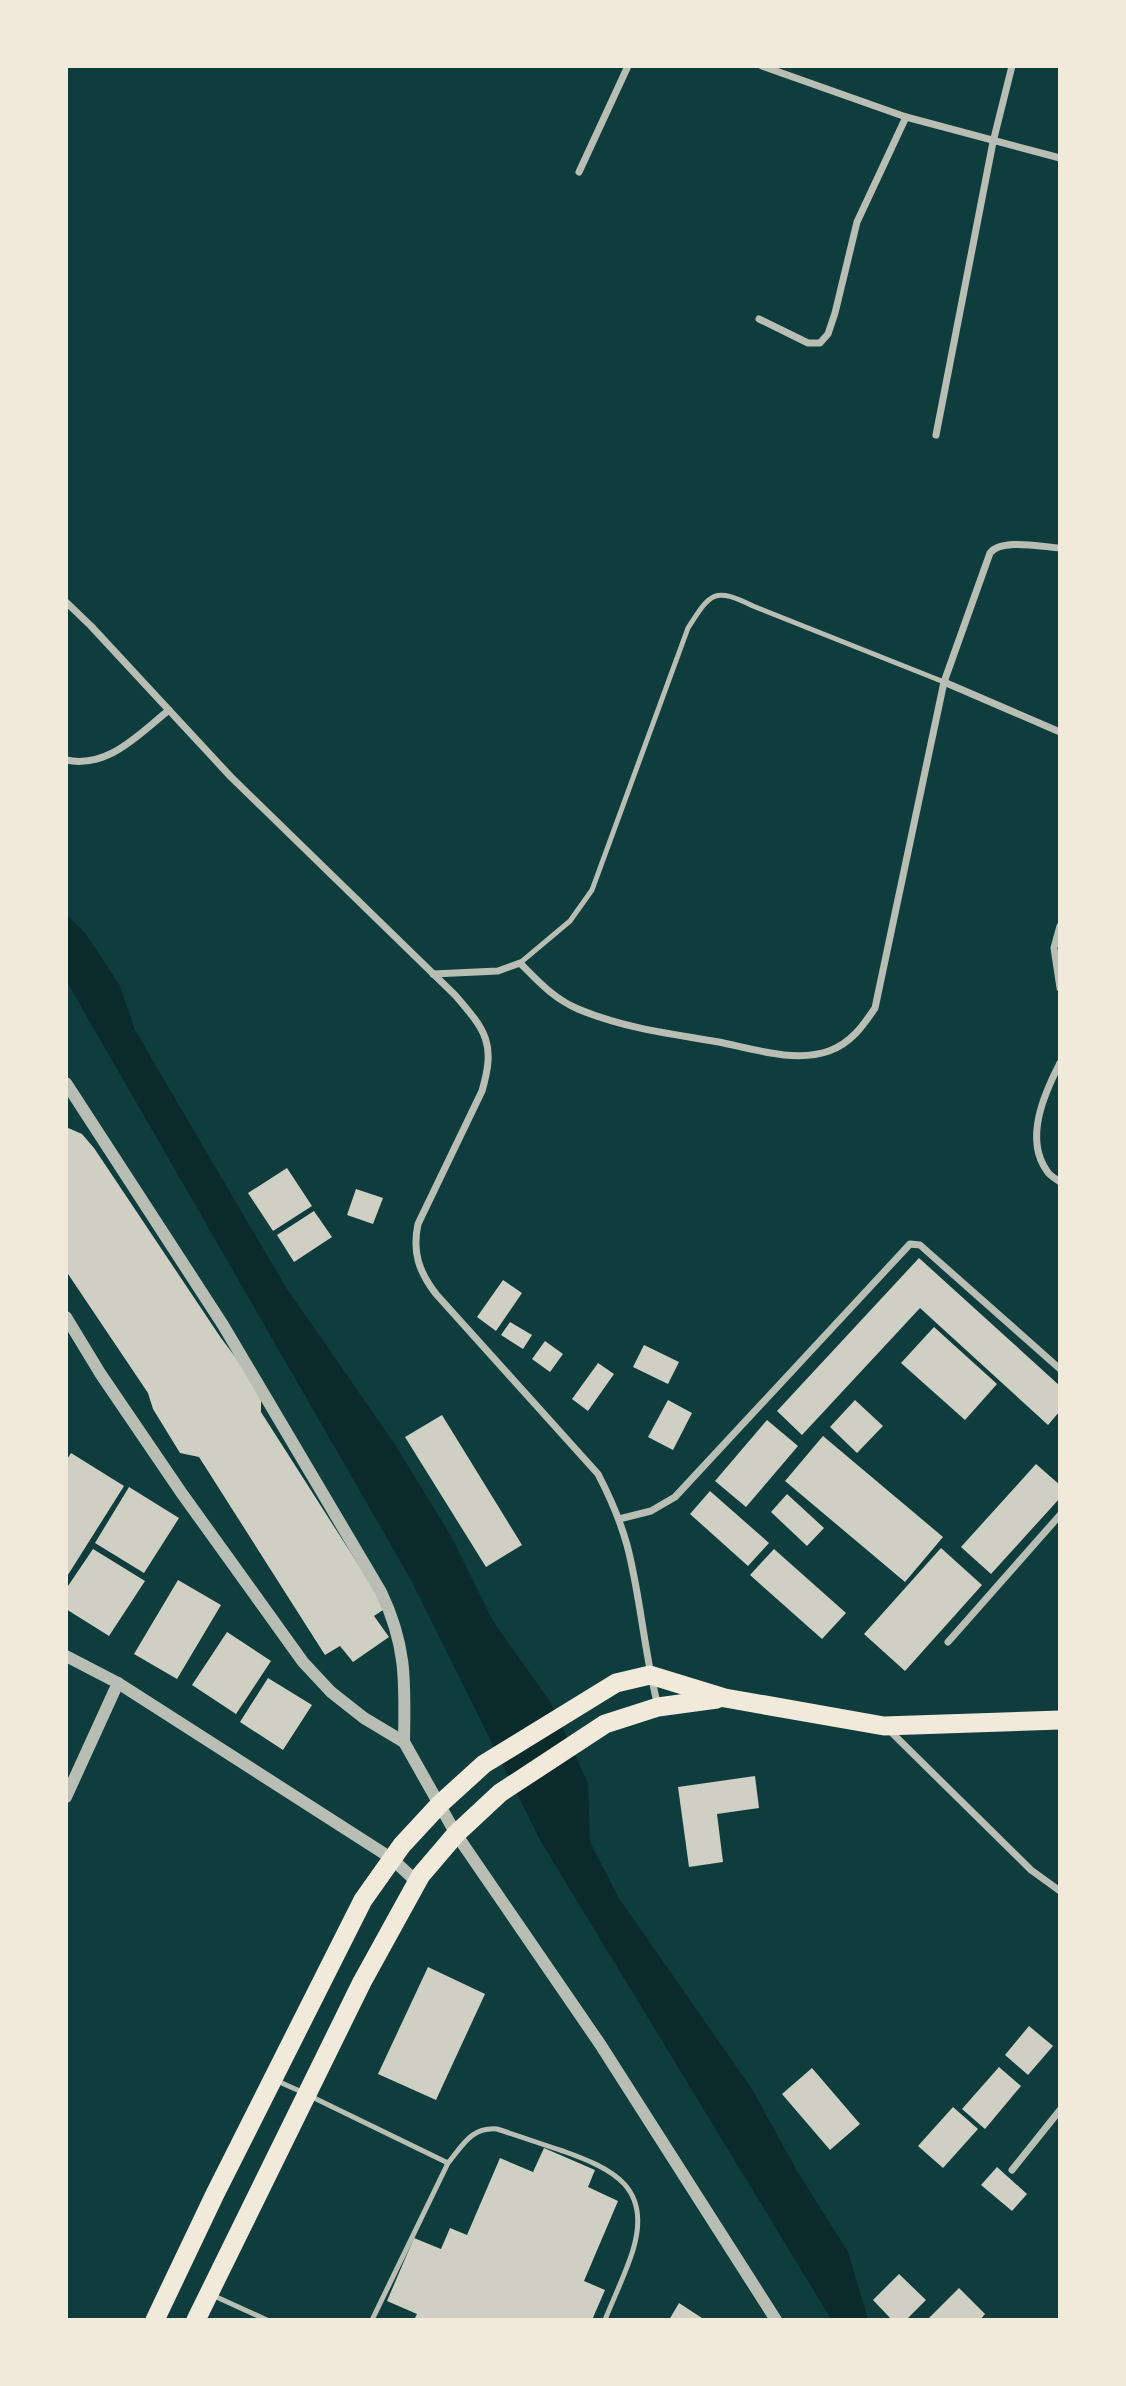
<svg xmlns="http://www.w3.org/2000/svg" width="1126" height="2386" font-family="'Noto Sans',sans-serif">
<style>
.water{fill:#0a2a2b}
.building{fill:#cfcfc3}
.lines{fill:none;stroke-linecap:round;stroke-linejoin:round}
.service{stroke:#b8beb3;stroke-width:5}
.minor{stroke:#b8beb3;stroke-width:7}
.tertiary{stroke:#b8beb3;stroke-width:12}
.trunk{stroke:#f1e9da;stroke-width:19}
</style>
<rect width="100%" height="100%" fill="#0f3d3e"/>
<path class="water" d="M 66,914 L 86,934 L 120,986 L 135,1030 L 285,1286 L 392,1440 L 451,1536 L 493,1621 L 551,1703 L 588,1783 L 590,1842 L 618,1897 L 752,2089 L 797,2171 L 848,2252 L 868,2319 L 831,2319 L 540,1840 L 411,1580 L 67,982 Z"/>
<g class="building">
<path d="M 66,1127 L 82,1134 L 94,1148 L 221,1338 L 261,1391 L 261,1412 L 386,1608 L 374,1616 L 389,1637 L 353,1662 L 340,1646 L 325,1655 L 199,1457 L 180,1453 L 153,1409 L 148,1393 L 66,1271 Z"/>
<path d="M 287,1168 L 312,1206 L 273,1231 L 248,1193 Z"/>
<path d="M 356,1189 L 383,1198 L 373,1224 L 347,1215 Z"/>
<path d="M 314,1211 L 332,1237 L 294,1262 L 277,1235 Z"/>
<path d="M 919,1258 L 1060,1386 L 1060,1411 L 1048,1425 L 920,1308 L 802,1435 L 777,1411 Z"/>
<path d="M 503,1280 L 522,1293 L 496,1331 L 477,1317 Z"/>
<path d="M 510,1322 L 532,1335 L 523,1349 L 501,1335 Z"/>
<path d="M 934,1327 L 997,1384 L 965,1420 L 901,1363 Z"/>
<path d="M 545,1341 L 563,1354 L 550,1372 L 532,1359 Z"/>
<path d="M 644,1345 L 679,1362 L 668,1384 L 633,1367 Z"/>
<path d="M 598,1363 L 614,1374 L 588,1411 L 572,1399 Z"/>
<path d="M 668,1400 L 692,1413 L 673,1450 L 648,1437 Z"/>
<path d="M 855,1400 L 883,1426 L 857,1453 L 830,1427 Z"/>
<path d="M 442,1415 L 522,1545 L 486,1567 L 405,1437 Z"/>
<path d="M 767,1420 L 798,1446 L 746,1507 L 715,1481 Z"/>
<path d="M 823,1436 L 943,1537 L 905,1582 L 785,1481 Z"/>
<path d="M 71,1453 L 124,1486 L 66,1578 L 66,1461 Z"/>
<path d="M 1036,1464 L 1060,1485 L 1060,1498 L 991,1574 L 961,1547 Z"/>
<path d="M 129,1487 L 179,1518 L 144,1573 L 95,1543 Z"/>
<path d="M 710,1491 L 769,1543 L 748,1566 L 690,1514 Z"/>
<path d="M 787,1494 L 824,1528 L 807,1546 L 771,1512 Z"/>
<path d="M 941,1548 L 982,1585 L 905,1671 L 864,1634 Z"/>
<path d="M 93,1549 L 145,1581 L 109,1636 L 66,1609 L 66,1589 Z"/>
<path d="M 774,1549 L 846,1613 L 822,1639 L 750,1575 Z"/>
<path d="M 178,1580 L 221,1605 L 177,1679 L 134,1654 Z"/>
<path d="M 227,1632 L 271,1661 L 236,1714 L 192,1685 Z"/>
<path d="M 268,1678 L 312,1705 L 283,1750 L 240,1722 Z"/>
<path d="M 755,1776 L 759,1808 L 717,1814 L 723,1862 L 689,1867 L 678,1787 Z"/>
<path d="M 428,1967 L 485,1994 L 436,2100 L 378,2074 Z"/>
<path d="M 1029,2026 L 1053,2046 L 1028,2075 L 1005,2055 Z"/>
<path d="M 999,2067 L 1021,2086 L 985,2129 L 962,2109 Z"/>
<path d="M 812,2068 L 860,2124 L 830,2150 L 782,2094 Z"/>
<path d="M 953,2107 L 978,2129 L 943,2168 L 918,2146 Z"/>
<path d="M 544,2148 L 595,2170 L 588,2187 L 618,2201 L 584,2281 L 605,2290 L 592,2320 L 414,2320 L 417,2314 L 387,2301 L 414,2238 L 441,2249 L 450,2228 L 467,2235 L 500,2158 L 533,2172 Z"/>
<path d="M 997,2167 L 1027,2194 L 1012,2211 L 981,2185 Z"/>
<path d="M 899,2274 L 926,2300 L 906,2320 L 892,2320 L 873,2300 Z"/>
<path d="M 959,2288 L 985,2314 L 980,2320 L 927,2320 Z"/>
<path d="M 679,2303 L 705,2320 L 669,2320 Z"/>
</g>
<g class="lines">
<g class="service">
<path d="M 520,963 L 570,921 L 592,890 L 688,628 C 711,592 714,587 753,606 L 944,682"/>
<path d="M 275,2080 L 302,2092"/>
<path d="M 310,2096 L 448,2163 C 463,2145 471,2127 497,2129 C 519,2136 541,2144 563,2151 C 613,2169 652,2187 633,2250 C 626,2273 614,2297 605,2320"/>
<path d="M 212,2295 L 267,2320"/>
<path d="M 372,2320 L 448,2163"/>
</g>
<g class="minor">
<path d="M 762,66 L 906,117 L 1060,158"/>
<path d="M 579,172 L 628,66"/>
<path d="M 759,319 L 808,343 L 820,343 L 828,334 L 835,313 L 857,222 L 906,117"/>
<path d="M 936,435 L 993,142 L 1012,66"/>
<path d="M 66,602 L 91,626 L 231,777 L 455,995 C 486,1031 496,1043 482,1091 L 418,1224 C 412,1252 419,1272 436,1294 L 598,1474 C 610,1497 620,1520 627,1545 C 641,1598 644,1653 658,1706"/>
<path d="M 944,682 L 1060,732"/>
<path d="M 66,760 C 108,769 139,734 169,710"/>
<path d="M 1060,926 L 1054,948 L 1060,988"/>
<path d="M 433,974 L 498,971 L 520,963 C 539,982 553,998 578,1009 C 623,1028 671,1034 719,1042 C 753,1049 795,1063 829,1051 C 851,1043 863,1026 875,1008 L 944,682 L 990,553 C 1001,538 1042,547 1060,548"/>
<path d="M 1060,1063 C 1044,1094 1024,1139 1047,1171 C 1049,1175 1056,1179 1060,1182"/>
<path d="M 619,1519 L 651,1511 L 675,1497 L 910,1244 L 920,1245 L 1060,1369"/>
<path d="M 948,1642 L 1060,1515"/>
<path d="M 887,1728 L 1031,1870 L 1060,1891"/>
<path d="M 1012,2170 L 1060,2110"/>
</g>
<g class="tertiary">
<path d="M 66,1083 L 223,1325 L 381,1592 C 407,1646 405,1683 404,1742"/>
<path d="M 66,1317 L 100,1373 L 183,1495 L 303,1662 L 331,1692 L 364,1718 L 404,1742 L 456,1834 L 600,2044 L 776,2320"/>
<path d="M 66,1656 L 118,1683 L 391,1858 L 417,1882"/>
<path d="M 66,1797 L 118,1683"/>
</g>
<g class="trunk">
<path d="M 155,2320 L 215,2194 L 363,1900 L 402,1845 L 440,1804 L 484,1764 L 616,1683 L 650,1675 L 725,1698 L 884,1726 L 1060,1720"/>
<path d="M 196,2320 L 362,1982 L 421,1875 L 456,1834 L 500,1793 L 605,1724 L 658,1707 L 717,1699"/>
</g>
</g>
<rect width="1126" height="2386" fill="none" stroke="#f1e9da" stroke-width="136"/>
</svg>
